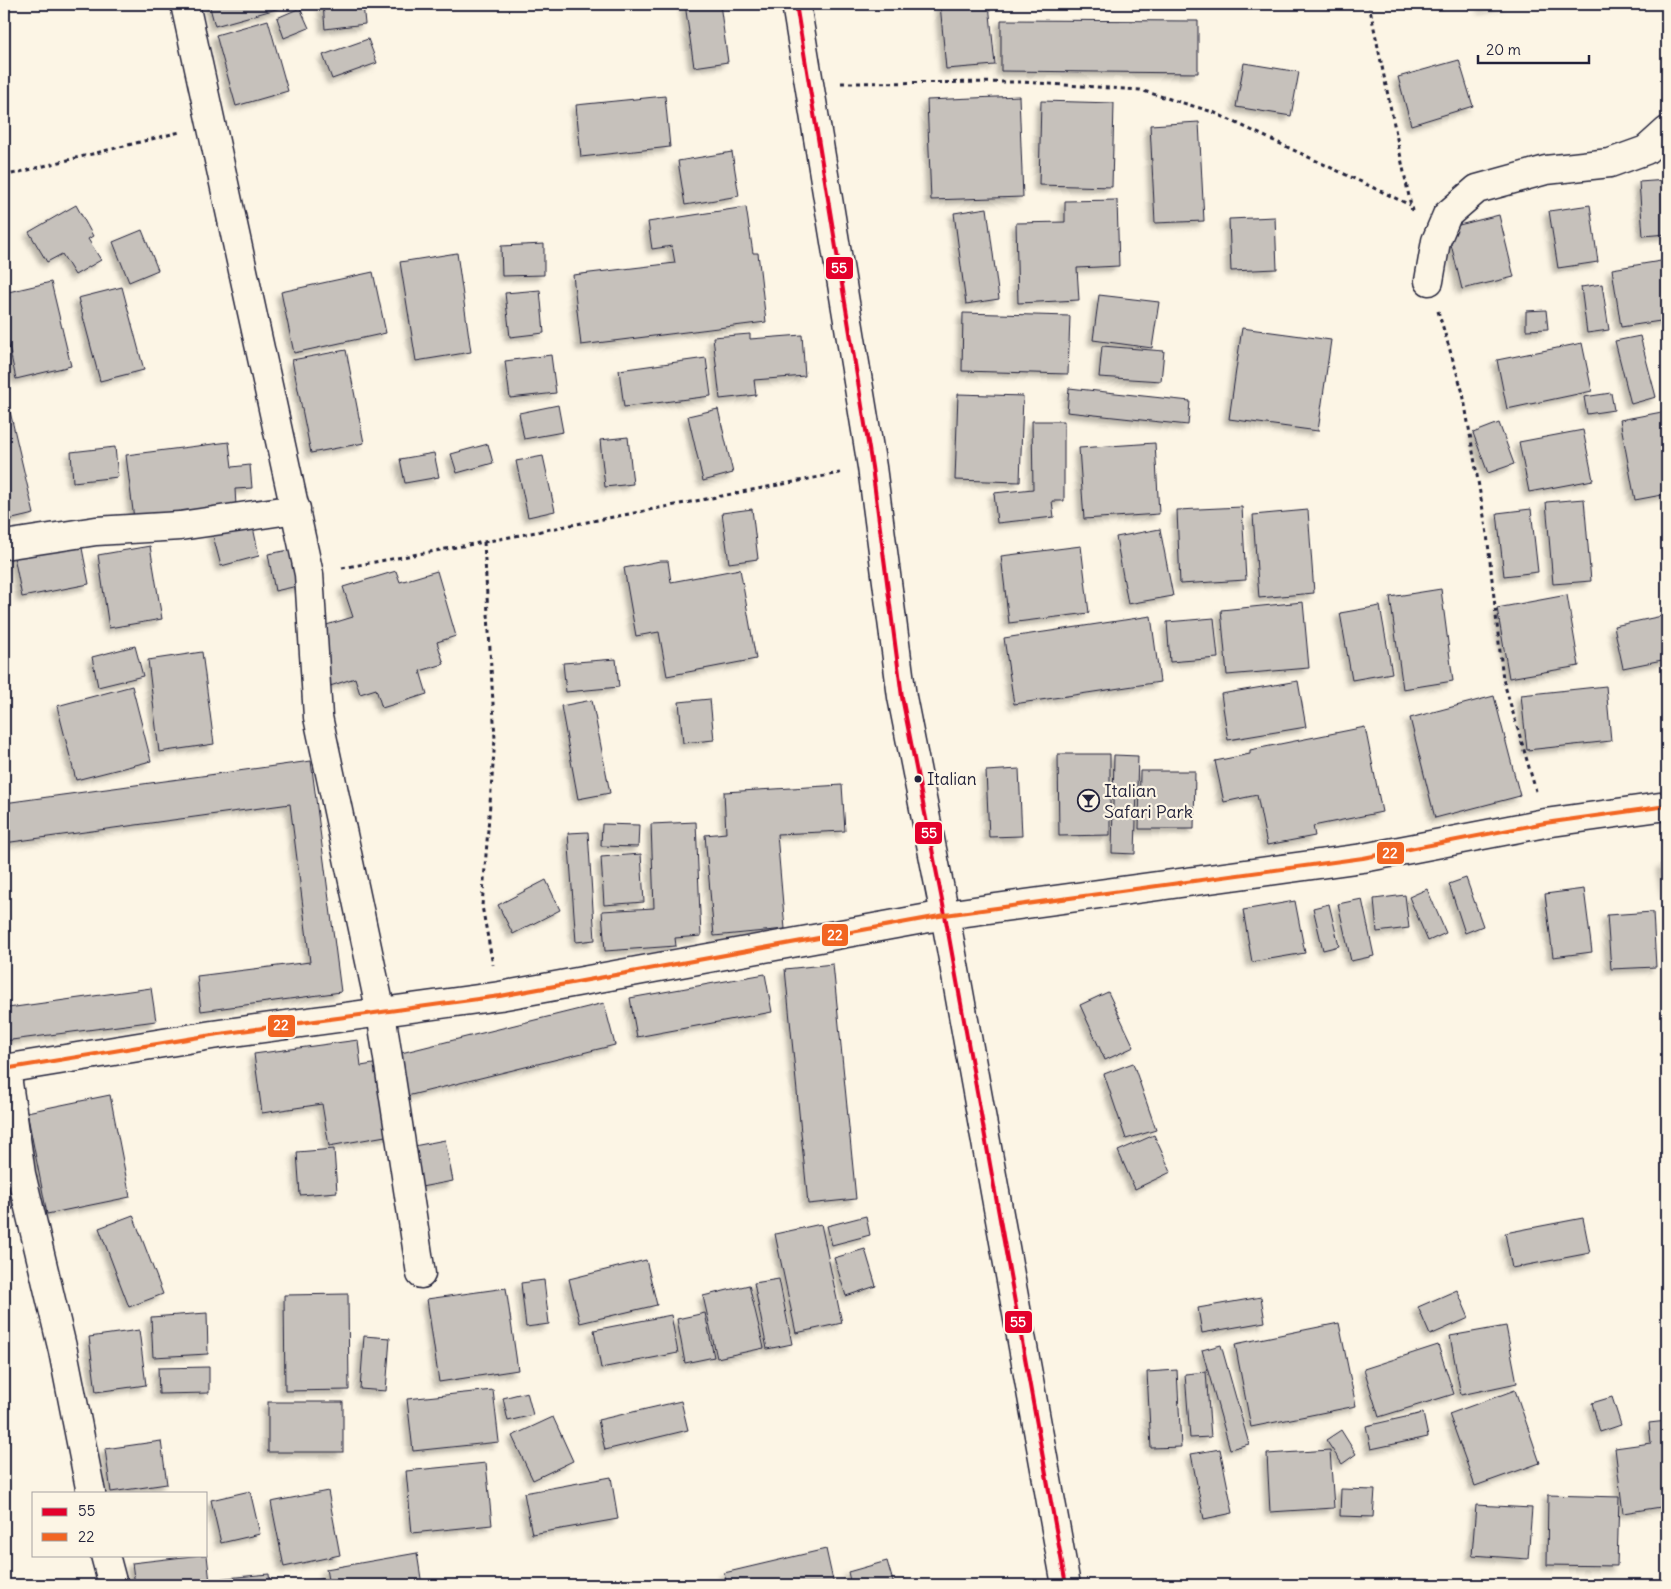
<svg xmlns="http://www.w3.org/2000/svg" width="1671" height="1589" font-family="Delius,sans-serif">
<style>
.building{fill:#c6c1bb;stroke:#22223b;filter:url(#shadow)}
.lines{fill:none;stroke-linecap:round;stroke-linejoin:round}
.minor-casing{stroke:#22223b;stroke-width:31}
.primary-casing{stroke:#22223b;stroke-width:31}
.path{stroke:#22223b;stroke-width:3;stroke-dasharray:4 4;stroke-linecap:butt}
.minor{stroke:#fcf5e5;stroke-width:28}
.primary{stroke:#fcf5e5;stroke-width:28}
.bus-1-casing{stroke:#fcf5e5;stroke-width:8}
.bus-2-casing{stroke:#fcf5e5;stroke-width:8}
.bus-1{stroke:#e4002b;stroke-width:4}
.bus-2{stroke:#f26522;stroke-width:4}
.bus-dot{fill:#22223b;stroke:#fcf5e5;stroke-width:2}
.labels{text-anchor:middle;stroke-width:4.5;stroke-linejoin:round;paint-order:stroke}
.bus-label{font-size:17px;fill:#22223b;stroke:#fcf5e5;text-anchor:start}
.poi-label{font-size:18px;fill:#22223b;stroke:#fcf5e5;text-anchor:start}
.line-badge{stroke:#fcf5e5;stroke-width:2}
.badge-label{font-size:14px;text-anchor:middle;font-weight:bold;fill:#fff}
</style>
<defs>
<filter id="shadow"><feDropShadow dx="-4.5" dy="4.5" stdDeviation="2.5" flood-color="#0004"/></filter>
</defs>
<rect width="100%" height="100%" fill="#fcf5e5"/>
<filter id="ink" filterUnits="userSpaceOnUse"><feTurbulence type="fractalNoise" baseFrequency=".02" numOctaves="2"/><feDisplacementMap in="SourceGraphic" scale="10" xChannelSelector="R" yChannelSelector="G"/><feConvolveMatrix kernelMatrix="1 2 1 2 8 2 1 2 1" color-interpolation-filters="sRGB"/></filter>
<g filter="url(#ink)">
<g class="building">
<path d="M 209,4 L 279,4 L 280,8 L 215,26 Z"/>
<path d="M 323,4 L 363,4 L 365,24 L 325,29 Z"/>
<path d="M 685,4 L 720,4 L 728,62 L 694,67 Z"/>
<path d="M 940,4 L 989,4 L 995,65 L 946,69 Z"/>
<path d="M 1482,4 L 1507,4 L 1482,8 Z"/>
<path d="M 300,8 L 309,28 L 284,38 L 277,18 Z"/>
<path d="M 268,20 L 288,91 L 236,106 L 216,35 Z"/>
<path d="M 1001,20 L 1198,21 L 1198,73 L 1001,71 Z"/>
<path d="M 368,39 L 377,63 L 332,79 L 323,55 Z"/>
<path d="M 4,57 L 9,70 L 4,73 Z"/>
<path d="M 1459,60 L 1473,106 L 1411,125 L 1398,77 Z"/>
<path d="M 1244,63 L 1299,72 L 1291,116 L 1236,107 Z"/>
<path d="M 665,96 L 670,147 L 581,157 L 576,105 Z"/>
<path d="M 1019,96 L 1023,197 L 931,200 L 927,100 Z"/>
<path d="M 1041,101 L 1114,103 L 1112,187 L 1039,185 Z"/>
<path d="M 1199,122 L 1204,221 L 1155,223 L 1150,125 Z"/>
<path d="M 732,152 L 739,196 L 685,205 L 678,161 Z"/>
<path d="M 1667,180 L 1667,234 L 1643,236 L 1639,182 Z"/>
<path d="M 1117,200 L 1119,266 L 1077,268 L 1079,300 L 1018,303 L 1016,223 L 1065,222 L 1065,201 Z"/>
<path d="M 76,205 L 93,236 L 88,239 L 101,260 L 75,275 L 62,254 L 47,262 L 29,232 Z"/>
<path d="M 1590,205 L 1598,262 L 1558,268 L 1549,211 Z"/>
<path d="M 746,207 L 753,253 L 758,253 L 766,322 L 581,345 L 573,275 L 675,263 L 672,246 L 652,249 L 648,222 Z"/>
<path d="M 987,208 L 999,299 L 966,304 L 954,213 Z"/>
<path d="M 1499,215 L 1514,277 L 1462,289 L 1447,228 Z"/>
<path d="M 1275,217 L 1277,269 L 1231,271 L 1229,219 Z"/>
<path d="M 142,230 L 158,270 L 129,282 L 113,242 Z"/>
<path d="M 544,244 L 544,275 L 502,276 L 501,246 Z"/>
<path d="M 457,253 L 471,352 L 416,361 L 400,262 Z"/>
<path d="M 1667,260 L 1667,320 L 1621,327 L 1612,269 Z"/>
<path d="M 373,272 L 386,333 L 294,353 L 281,292 Z"/>
<path d="M 51,282 L 71,366 L 16,379 L 4,323 L 4,293 Z"/>
<path d="M 1602,284 L 1609,330 L 1587,333 L 1581,287 Z"/>
<path d="M 122,287 L 144,370 L 100,381 L 78,298 Z"/>
<path d="M 540,290 L 544,333 L 510,337 L 505,293 Z"/>
<path d="M 1099,295 L 1159,302 L 1152,348 L 1093,340 Z"/>
<path d="M 1546,310 L 1548,329 L 1526,330 L 1526,311 Z"/>
<path d="M 963,313 L 1070,316 L 1068,374 L 962,371 Z"/>
<path d="M 1242,328 L 1331,340 L 1318,431 L 1229,419 Z"/>
<path d="M 750,334 L 750,339 L 802,335 L 805,376 L 754,380 L 756,395 L 720,399 L 713,337 Z"/>
<path d="M 1640,336 L 1656,397 L 1631,404 L 1615,341 Z"/>
<path d="M 1582,343 L 1592,391 L 1507,409 L 1497,360 Z"/>
<path d="M 1102,346 L 1164,351 L 1161,381 L 1099,377 Z"/>
<path d="M 346,350 L 364,443 L 311,453 L 292,360 Z"/>
<path d="M 551,355 L 556,393 L 510,398 L 505,361 Z"/>
<path d="M 706,358 L 711,396 L 624,407 L 619,370 Z"/>
<path d="M 1069,388 L 1190,401 L 1188,425 L 1067,412 Z"/>
<path d="M 1611,393 L 1614,410 L 1587,414 L 1584,397 Z"/>
<path d="M 958,394 L 1023,396 L 1020,482 L 955,480 Z"/>
<path d="M 8,403 L 34,514 L 4,521 L 4,404 Z"/>
<path d="M 558,405 L 563,432 L 524,439 L 519,413 Z"/>
<path d="M 718,409 L 733,473 L 703,481 L 688,416 Z"/>
<path d="M 1667,411 L 1667,494 L 1635,500 L 1620,420 Z"/>
<path d="M 1032,421 L 1064,421 L 1064,501 L 1052,501 L 1054,517 L 997,523 L 994,493 L 1033,489 Z"/>
<path d="M 1499,423 L 1514,464 L 1488,473 L 1473,433 Z"/>
<path d="M 1583,430 L 1593,480 L 1529,492 L 1519,442 Z"/>
<path d="M 628,437 L 633,484 L 605,487 L 600,440 Z"/>
<path d="M 229,442 L 232,467 L 250,465 L 252,488 L 235,489 L 236,506 L 134,519 L 126,455 Z"/>
<path d="M 1155,443 L 1159,514 L 1084,519 L 1079,448 Z"/>
<path d="M 488,444 L 493,463 L 457,473 L 451,454 Z"/>
<path d="M 115,447 L 118,477 L 73,482 L 71,452 Z"/>
<path d="M 434,453 L 439,477 L 405,483 L 400,459 Z"/>
<path d="M 543,456 L 555,511 L 528,517 L 516,461 Z"/>
<path d="M 1584,499 L 1591,581 L 1553,584 L 1546,502 Z"/>
<path d="M 1242,507 L 1246,580 L 1180,584 L 1177,510 Z"/>
<path d="M 752,509 L 758,559 L 729,563 L 722,513 Z"/>
<path d="M 1531,509 L 1538,572 L 1504,576 L 1497,513 Z"/>
<path d="M 1308,510 L 1314,593 L 1259,598 L 1253,515 Z"/>
<path d="M 252,522 L 259,556 L 221,566 L 212,532 Z"/>
<path d="M 1160,529 L 1173,596 L 1128,604 L 1116,537 Z"/>
<path d="M 80,538 L 89,584 L 22,597 L 13,551 Z"/>
<path d="M 150,546 L 162,619 L 109,628 L 98,555 Z"/>
<path d="M 1081,546 L 1089,613 L 1009,623 L 1001,556 Z"/>
<path d="M 295,549 L 302,585 L 275,591 L 268,554 Z"/>
<path d="M 660,561 L 668,561 L 671,582 L 740,569 L 756,659 L 667,676 L 659,632 L 636,636 L 624,568 Z"/>
<path d="M 396,571 L 400,582 L 437,571 L 456,636 L 437,642 L 444,664 L 420,671 L 427,694 L 382,708 L 376,689 L 360,694 L 355,678 L 330,686 L 313,629 L 353,617 L 343,587 Z"/>
<path d="M 1441,589 L 1453,681 L 1403,689 L 1390,597 Z"/>
<path d="M 1567,595 L 1579,666 L 1509,678 L 1497,608 Z"/>
<path d="M 1303,602 L 1309,668 L 1227,675 L 1221,610 Z"/>
<path d="M 1380,606 L 1392,673 L 1352,680 L 1340,613 Z"/>
<path d="M 1667,615 L 1667,659 L 1623,668 L 1614,626 Z"/>
<path d="M 1151,616 L 1160,682 L 1014,704 L 1004,638 Z"/>
<path d="M 1214,618 L 1218,658 L 1170,662 L 1167,622 Z"/>
<path d="M 135,646 L 143,676 L 98,687 L 92,657 Z"/>
<path d="M 202,652 L 214,744 L 159,752 L 148,660 Z"/>
<path d="M 616,659 L 619,687 L 566,692 L 563,663 Z"/>
<path d="M 1298,681 L 1306,727 L 1228,740 L 1221,694 Z"/>
<path d="M 132,686 L 151,761 L 76,780 L 57,706 Z"/>
<path d="M 1606,686 L 1611,741 L 1527,750 L 1521,695 Z"/>
<path d="M 1494,696 L 1520,796 L 1435,818 L 1410,718 Z"/>
<path d="M 710,699 L 714,740 L 683,743 L 679,702 Z"/>
<path d="M 592,700 L 610,793 L 578,799 L 561,706 Z"/>
<path d="M 1365,727 L 1382,812 L 1313,826 L 1315,836 L 1267,845 L 1257,795 L 1224,802 L 1215,761 L 1250,754 L 1250,750 Z"/>
<path d="M 1058,754 L 1110,754 L 1110,835 L 1059,836 Z"/>
<path d="M 1114,755 L 1138,756 L 1135,854 L 1112,853 Z"/>
<path d="M 311,761 L 341,992 L 201,1011 L 197,976 L 310,962 L 290,804 L 4,843 L 4,803 Z"/>
<path d="M 4,767 L 8,789 L 4,790 Z"/>
<path d="M 1019,769 L 1022,836 L 989,837 L 986,771 Z"/>
<path d="M 1140,771 L 1195,771 L 1194,829 L 1139,829 Z"/>
<path d="M 842,785 L 845,831 L 777,834 L 785,929 L 714,936 L 705,835 L 726,833 L 724,792 Z"/>
<path d="M 696,822 L 701,936 L 675,938 L 676,946 L 605,951 L 602,911 L 654,908 L 651,824 Z"/>
<path d="M 602,824 L 639,825 L 638,847 L 601,846 Z"/>
<path d="M 588,832 L 595,940 L 576,942 L 568,833 Z"/>
<path d="M 641,854 L 644,902 L 604,905 L 601,857 Z"/>
<path d="M 1667,863 L 1667,895 L 1661,864 Z"/>
<path d="M 1466,878 L 1483,926 L 1465,933 L 1449,884 Z"/>
<path d="M 546,880 L 560,910 L 513,934 L 498,905 Z"/>
<path d="M 1427,889 L 1446,933 L 1428,941 L 1409,897 Z"/>
<path d="M 1584,889 L 1592,952 L 1553,957 L 1545,894 Z"/>
<path d="M 1405,895 L 1409,928 L 1377,932 L 1374,899 Z"/>
<path d="M 1362,899 L 1374,956 L 1351,961 L 1338,904 Z"/>
<path d="M 1295,901 L 1305,953 L 1252,962 L 1243,910 Z"/>
<path d="M 1329,904 L 1339,946 L 1323,950 L 1313,908 Z"/>
<path d="M 1653,912 L 1656,967 L 1611,969 L 1607,915 Z"/>
<path d="M 833,964 L 856,1199 L 808,1204 L 785,969 Z"/>
<path d="M 765,974 L 772,1012 L 637,1037 L 630,998 Z"/>
<path d="M 4,975 L 8,1008 L 151,988 L 156,1021 L 4,1041 Z"/>
<path d="M 1108,992 L 1134,1047 L 1105,1060 L 1080,1005 Z"/>
<path d="M 604,1003 L 615,1045 L 407,1096 L 397,1054 Z"/>
<path d="M 358,1040 L 361,1066 L 379,1063 L 391,1135 L 329,1146 L 322,1104 L 262,1113 L 254,1054 Z"/>
<path d="M 1133,1063 L 1156,1130 L 1126,1139 L 1104,1074 Z"/>
<path d="M 110,1095 L 130,1197 L 47,1214 L 27,1112 Z"/>
<path d="M 1154,1135 L 1171,1172 L 1135,1189 L 1118,1151 Z"/>
<path d="M 445,1140 L 453,1181 L 421,1187 L 414,1146 Z"/>
<path d="M 334,1149 L 337,1192 L 300,1195 L 297,1152 Z"/>
<path d="M 4,1155 L 13,1209 L 4,1211 Z"/>
<path d="M 133,1215 L 163,1294 L 129,1307 L 99,1228 Z"/>
<path d="M 866,1216 L 870,1235 L 832,1245 L 827,1226 Z"/>
<path d="M 1583,1218 L 1590,1253 L 1512,1268 L 1505,1233 Z"/>
<path d="M 821,1224 L 842,1323 L 796,1333 L 775,1234 Z"/>
<path d="M 865,1249 L 876,1286 L 846,1296 L 834,1258 Z"/>
<path d="M 646,1260 L 657,1305 L 580,1323 L 569,1279 Z"/>
<path d="M 779,1279 L 792,1344 L 767,1349 L 754,1283 Z"/>
<path d="M 544,1280 L 549,1324 L 526,1327 L 521,1283 Z"/>
<path d="M 749,1285 L 764,1348 L 717,1358 L 703,1296 Z"/>
<path d="M 506,1288 L 518,1370 L 439,1382 L 427,1299 Z"/>
<path d="M 1457,1290 L 1469,1318 L 1430,1335 L 1418,1307 Z"/>
<path d="M 348,1294 L 349,1390 L 285,1391 L 284,1295 Z"/>
<path d="M 1261,1297 L 1265,1322 L 1202,1333 L 1198,1308 Z"/>
<path d="M 207,1313 L 208,1354 L 153,1357 L 151,1317 Z"/>
<path d="M 705,1313 L 714,1357 L 685,1363 L 677,1319 Z"/>
<path d="M 671,1315 L 678,1353 L 601,1368 L 594,1330 Z"/>
<path d="M 1339,1323 L 1356,1406 L 1251,1427 L 1235,1344 Z"/>
<path d="M 1506,1326 L 1517,1383 L 1461,1395 L 1450,1336 Z"/>
<path d="M 139,1330 L 146,1385 L 96,1392 L 89,1337 Z"/>
<path d="M 364,1336 L 390,1338 L 386,1391 L 360,1389 Z"/>
<path d="M 1221,1345 L 1249,1444 L 1230,1449 L 1202,1350 Z"/>
<path d="M 1438,1345 L 1454,1394 L 1379,1417 L 1364,1369 Z"/>
<path d="M 209,1367 L 209,1393 L 159,1394 L 158,1368 Z"/>
<path d="M 1177,1370 L 1181,1447 L 1151,1448 L 1147,1372 Z"/>
<path d="M 1206,1372 L 1211,1437 L 1190,1438 L 1185,1374 Z"/>
<path d="M 493,1390 L 499,1442 L 413,1451 L 407,1399 Z"/>
<path d="M 1515,1390 L 1540,1463 L 1475,1486 L 1449,1414 Z"/>
<path d="M 527,1392 L 533,1415 L 508,1421 L 503,1398 Z"/>
<path d="M 1612,1397 L 1621,1425 L 1600,1432 L 1592,1403 Z"/>
<path d="M 681,1401 L 688,1430 L 605,1450 L 598,1420 Z"/>
<rect x="268" y="1402" width="75" height="50"/>
<path d="M 1423,1413 L 1428,1437 L 1371,1449 L 1366,1426 Z"/>
<path d="M 553,1417 L 573,1461 L 533,1480 L 512,1436 Z"/>
<path d="M 1667,1421 L 1667,1506 L 1623,1513 L 1615,1448 L 1651,1443 L 1649,1423 Z"/>
<path d="M 1341,1430 L 1356,1454 L 1342,1464 L 1326,1440 Z"/>
<path d="M 161,1441 L 167,1484 L 111,1492 L 105,1449 Z"/>
<path d="M 1220,1449 L 1233,1513 L 1204,1519 L 1191,1454 Z"/>
<path d="M 1330,1450 L 1334,1508 L 1270,1512 L 1267,1454 Z"/>
<path d="M 486,1463 L 492,1525 L 412,1533 L 406,1471 Z"/>
<path d="M 611,1477 L 618,1519 L 532,1534 L 524,1493 Z"/>
<path d="M 1341,1489 L 1375,1490 L 1373,1517 L 1340,1516 Z"/>
<path d="M 250,1491 L 260,1534 L 221,1543 L 211,1500 Z"/>
<path d="M 328,1491 L 340,1555 L 284,1567 L 271,1502 Z"/>
<path d="M 1548,1495 L 1619,1497 L 1617,1566 L 1547,1565 Z"/>
<path d="M 1476,1505 L 1532,1508 L 1528,1559 L 1472,1555 Z"/>
<path d="M 826,1549 L 834,1585 L 727,1585 L 724,1573 Z"/>
<path d="M 417,1553 L 422,1585 L 329,1585 L 326,1569 Z"/>
<path d="M 201,1555 L 207,1555 L 210,1583 L 192,1585 L 135,1585 L 132,1563 Z"/>
<path d="M 887,1561 L 894,1585 L 851,1585 L 848,1572 Z"/>
<path d="M 269,1574 L 270,1585 L 216,1585 L 215,1579 Z"/>
<path d="M 322,1579 L 322,1585 L 293,1585 L 293,1583 Z"/>
</g>
<g class="lines">
<defs>
<g id="minor">
<path d="M 185,4 L 309,574 L 318,717 L 381,1013 L 421,1274"/>
<path d="M 1429,281 L 1436,241 L 1447,215 L 1477,189 L 1546,170 L 1610,163 L 1646,150 L 1667,131"/>
<path d="M 4,545 L 96,531 L 180,526 L 296,509"/>
<path d="M 4,1069 L 212,1035 L 500,996 L 945,915 L 1363,858 L 1545,823 L 1667,806"/>
<path d="M 6,1069 L 21,1174 L 63,1351 L 91,1493"/>
<path d="M 105,1555 L 113,1585"/>
</g>
<path id="primary" d="M 796,4 L 872,467 L 902,697 L 945,915 L 1066,1585"/>
</defs>
<use href="#minor" class="minor-casing"/>
<use href="#primary" class="primary-casing"/>
<g class="path">
<path d="M 1369,4 L 1412,211"/>
<path d="M 841,83 L 1021,82 L 1140,90 L 1213,112 L 1410,205"/>
<path d="M 4,176 L 180,132"/>
<path d="M 1438,311 L 1463,393 L 1487,534 L 1503,679 L 1536,791"/>
<path d="M 484,542 L 495,739 L 482,906 L 493,965"/>
<path d="M 342,568 L 484,542 L 840,473"/>
</g>
<use href="#minor" class="minor"/>
<use href="#primary" class="primary"/>
<defs>
<path id="bus-1" d="M 796,4 L 872,467 L 902,697 L 945,915 L 1066,1585"/>
<path id="bus-2" d="M 4,1069 L 212,1035 L 500,996 L 945,915 L 1363,858 L 1545,823 L 1667,806"/>
</defs>
<use href="#bus-1" class="bus-1-casing"/>
<use href="#bus-2" class="bus-2-casing"/>
<use href="#bus-1" class="bus-1"/>
<use href="#bus-2" class="bus-2"/>
</g>
</g>
<defs>
<symbol id="bar-ring" viewBox="-11 -11 22 22"><circle r="9.5" fill="#fcf5e5" stroke="#22223b" stroke-width="1.5"/><path d="M-6-5H6L.8 .8V4.5H3.5V6h-7V4.5H-.8V.8Z" fill="#22223b"/></symbol>
</defs>
<g fill-rule="evenodd">
<use href="#bar-ring" x="1076" y="788" width="25" height="25"/>
</g>
<circle class="bus-dot" cx="918" cy="779" r="4.5"/>
<g class="labels">
<g class="bus-label">
<text x="927" y="785">Italian</text>
</g>
<g class="poi-label">
<text x="1104" y="797">Italian<tspan x="1104" dy="21">Safari Park</tspan></text>
</g>
</g>
<g class="line-badge">
<rect x="825" y="256" width="29" height="24" rx="5" fill="#e4002b"/>
<rect x="914" y="821" width="29" height="24" rx="5" fill="#e4002b"/>
<rect x="1376" y="841" width="29" height="24" rx="5" fill="#f26522"/>
<rect x="821" y="923" width="28" height="24" rx="5" fill="#f26522"/>
<rect x="267" y="1014" width="29" height="24" rx="5" fill="#f26522"/>
<rect x="1004" y="1310" width="29" height="24" rx="5" fill="#e4002b"/>
</g>
<g class="badge-label">
<text x="839" y="273">55</text>
<text x="929" y="838">55</text>
<text x="1390" y="858">22</text>
<text x="835" y="940">22</text>
<text x="281" y="1030">22</text>
<text x="1018" y="1327">55</text>
</g>
<rect width="1671" height="1589" fill="none" stroke="#fcf5e5" stroke-width="20"/>
<rect x="10" y="10" width="1651" height="1569" fill="none" stroke="#22223b" stroke-width="2" filter="url(#ink)"/>
<rect x="32" y="1492" width="175" height="65" fill="#fcf5e5" stroke="#a5a1a1"/>
<rect x="42" y="1508" width="25" height="8" fill="#e4002b" stroke="#a5a1a1"/>
<text x="78" y="1516" font-size="15" fill="#22223b">55</text>
<rect x="42" y="1533" width="25" height="8" fill="#f26522" stroke="#a5a1a1"/>
<text x="78" y="1542" font-size="15" fill="#22223b">22</text>
<path d="M1478 55v8h111v-8" fill="none" stroke="#22223b" stroke-width="2.5"/>
<text x="1486" y="55" font-size="15" fill="#22223b" stroke="#fcf5e5" stroke-width="4" paint-order="stroke">20 m</text>
</svg>
